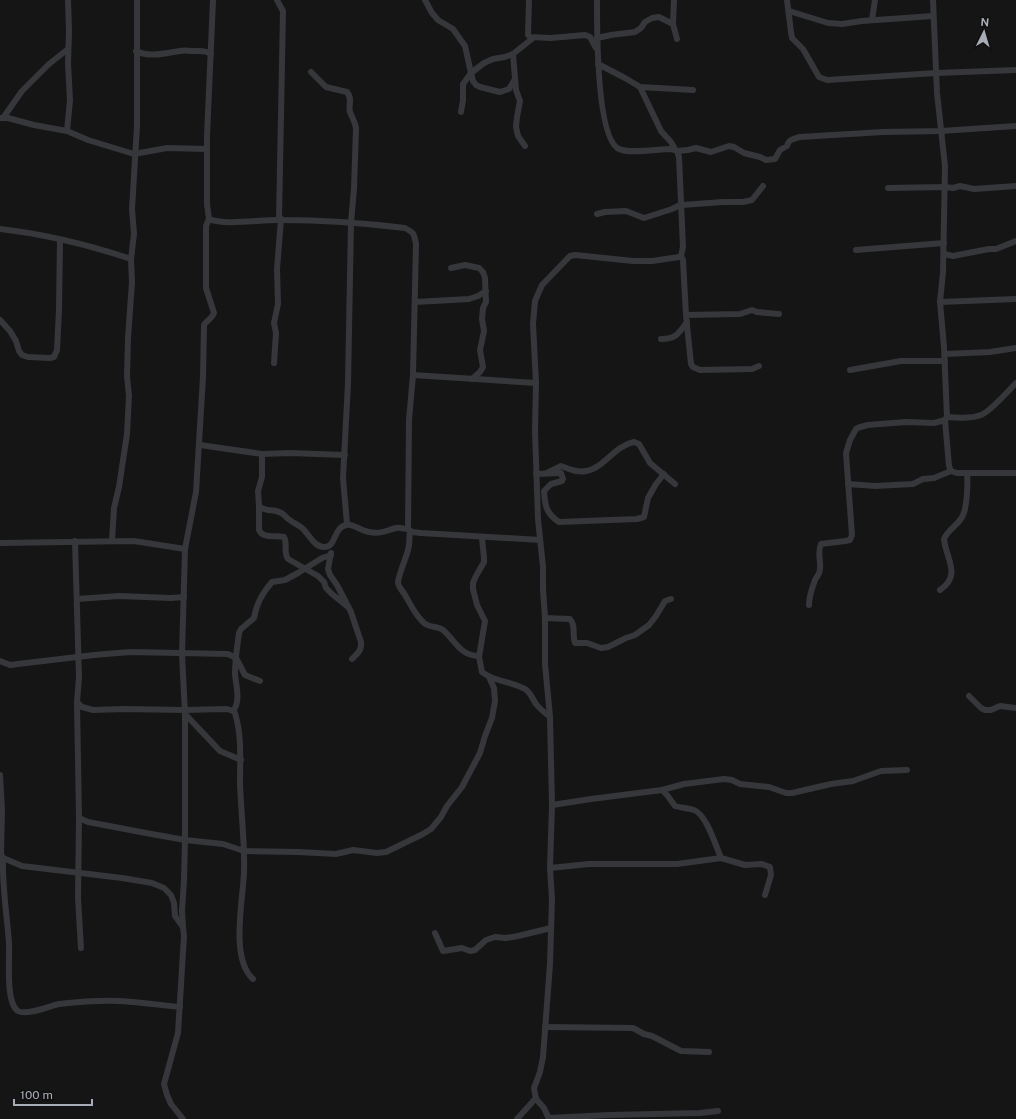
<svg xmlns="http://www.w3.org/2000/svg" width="1016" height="1119" font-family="'Public Sans',sans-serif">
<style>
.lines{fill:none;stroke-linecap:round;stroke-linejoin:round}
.street{stroke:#36373b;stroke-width:6}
</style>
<rect width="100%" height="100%" fill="#151516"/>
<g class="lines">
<g class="street">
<path d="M 213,0 L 207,136 L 207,204 L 209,219 C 225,226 263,219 282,220 C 323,220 364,223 405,228 C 414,233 414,233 416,244 L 413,375 L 409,420 L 408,529 L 412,532 L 421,533 L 540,540"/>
<path d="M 277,0 L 283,11 L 279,219"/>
<path d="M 425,0 L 432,13 L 438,20 L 453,29 L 465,46 L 471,73 L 473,81 L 476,85 L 480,87 L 500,92 L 509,89 L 515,79"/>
<path d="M 529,0 L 528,35 L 530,37 L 551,38 L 585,35 L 590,37 L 596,48"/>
<path d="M 674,0 L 673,24 L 677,39"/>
<path d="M 787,0 L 791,32 L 792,38 L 803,49 L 819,77 L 827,80 L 936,73 L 1016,70"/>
<path d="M 933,0 L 937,93 L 945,166 L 943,272 L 940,302 L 944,347 L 947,417 L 945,420 L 949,466 L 951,471 L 957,473 L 1016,473"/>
<path d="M 789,11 L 828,23 L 842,24 L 862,21 L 933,16"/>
<path d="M 872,20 L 875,0"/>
<path d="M 597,38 L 611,35 L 635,32 L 641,28 L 645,22 L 652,18 L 659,17 L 673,24"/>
<path d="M 136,51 C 150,58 166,53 180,51 C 184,50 189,51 193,51 C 199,51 206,50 211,54"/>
<path d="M 513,54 L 516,90 L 520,101 L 517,117 L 516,127 L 518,136 L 525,146"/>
<path d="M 598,64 L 625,78 L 640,87 L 661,131 L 671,142 L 675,149"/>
<path d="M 311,72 L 326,87 L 347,92 C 353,99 348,105 350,112 C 352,118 355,121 356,128 L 354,189 L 351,222 L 348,384 L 343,478 L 347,524"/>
<path d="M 640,87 L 693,90"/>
<path d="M 461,112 L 463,100 L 463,84 L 471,73 L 484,63 L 493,59 L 505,57 L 513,54 L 533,38"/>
<path d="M 0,118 L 8,118 L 34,125 L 67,131 L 88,140 L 134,154 L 167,148 L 207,149"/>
<path d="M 3,118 L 22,91 L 49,64 L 68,49"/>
<path d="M 67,131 L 70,100 L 68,64 L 69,31 L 68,0"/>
<path d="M 677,151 L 688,150 L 696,148 L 711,152 L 729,146 L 734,147 L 744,153 L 760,157 L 766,160 L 775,159 L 780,150 L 787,146 C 789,139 793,139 800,137 L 883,132 L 941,131 L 1016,126"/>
<path d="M 888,188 L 945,187 L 953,188 L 960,186 L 974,189 L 1016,186"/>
<path d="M 682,205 L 723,202 L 743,202 L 752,200 L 763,186"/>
<path d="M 597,214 L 605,212 L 626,211 L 644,218 L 672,209 L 682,204"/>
<path d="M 0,229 C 45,234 89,245 131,259"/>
<path d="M 856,250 L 944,243"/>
<path d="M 944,254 L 953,256 L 989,249 L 996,249 L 1016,241"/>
<path d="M 681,256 L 683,260 L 686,315 L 691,364 L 693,367 L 700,370 L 752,369 L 759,366"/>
<path d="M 451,268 L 465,265 L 479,268 L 483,272 L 485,278 L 486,302 L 483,308 L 482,319 L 484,331 L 480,350 L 483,367 L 480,372 L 472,379"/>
<path d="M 415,302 L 469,299 L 478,296 L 486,291"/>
<path d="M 940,302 L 1016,299"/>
<path d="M 686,315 L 740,314 L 752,310 L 757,312 L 779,314"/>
<path d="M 0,320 L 10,331 L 16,341 L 19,351 L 22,355 L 28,357 L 50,358 L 54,357 L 57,350 L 59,310 L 60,240"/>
<path d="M 661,339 C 676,339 678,334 687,322"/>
<path d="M 945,354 L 990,352 L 1016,348"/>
<path d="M 274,363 L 276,333 L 274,323 L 278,304 L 277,269 L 281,219"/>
<path d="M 850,370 L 901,361 L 945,361"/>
<path d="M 413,375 L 536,383"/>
<path d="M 947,417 C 958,418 971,419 981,415 C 991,411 1008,391 1016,383"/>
<path d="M 200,445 L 262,454 L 290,453 L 345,455"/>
<path d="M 262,454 L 262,477 L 258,491 L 259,506 C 267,513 271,508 279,512 C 283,513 284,515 286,517 C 291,522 297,524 302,528 C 309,534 314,547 324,547 C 336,548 333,528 346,525 C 353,523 361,531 369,532 C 381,534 385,531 396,528 C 399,527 404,529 408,529"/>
<path d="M 547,473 L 561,466 C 569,469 577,473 586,471 C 603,469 614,446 634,442 L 639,444 L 650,463 L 675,484"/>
<path d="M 536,474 L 561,473 L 563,479 L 562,481 L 551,484 L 544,491 C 545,506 546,513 559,522 L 637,519 L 644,517 L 648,498 L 656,484 L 664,474"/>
<path d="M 848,484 L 875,486 L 913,484 L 923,479 L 934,478 L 951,471"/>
<path d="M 259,506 L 259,530 C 263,539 275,535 284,537 C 288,544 283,552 288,559 L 318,576 L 324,582 L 326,588 L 332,594 L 348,607"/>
<path d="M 410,531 C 409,537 410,544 408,550 C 406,558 399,574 398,582 C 398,587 403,591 405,595 C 411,605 415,615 424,623 C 430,628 438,626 443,630 C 456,641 460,656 479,656"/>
<path d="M 482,538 L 484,558 L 484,562 L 476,576 L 473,583 L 473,589 L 477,605 L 485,621 L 479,657 L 482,672 C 494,682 511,681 525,689 C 531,693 532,698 536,704 C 540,709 545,713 550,717"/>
<path d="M 75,541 L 79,677 L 77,702 L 79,818 L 78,898 L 81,948"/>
<path d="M 112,541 L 114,508 L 119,487 L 127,434 L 129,396 L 127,376 L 128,338 L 132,282 L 131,259 L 134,234 L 132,209 L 137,126 L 137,0"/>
<path d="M 0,543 L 134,541 L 185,549"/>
<path d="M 331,553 L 328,569 L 330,575 L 337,585 L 351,612 L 361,642 C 362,650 358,653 352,659"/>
<path d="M 940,590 C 962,575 946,559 944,539 C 948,529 960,524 963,515 C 967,507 968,483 967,474"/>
<path d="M 77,599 L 119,596 L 171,598 L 184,597"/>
<path d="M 809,605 C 809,596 812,588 815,580 C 817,576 820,574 820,569 C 821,560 817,552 821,544 L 845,541 L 850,540 L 852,535 L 846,453 L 850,440 L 856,429 L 860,427 L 868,425 L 906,422 L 934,423 L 945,420"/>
<path d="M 545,618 L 570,619 C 576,625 572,635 575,643 L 587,643 L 601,648 L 608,647 L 626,638 L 635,635 L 649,625 L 656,616 L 665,601 L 671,599"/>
<path d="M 0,661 L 10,665 L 18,664 L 94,655 L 130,652 L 228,654 L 236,658 L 245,675 L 260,681"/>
<path d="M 969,696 L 981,708 L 985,710 L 991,710 L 1000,706 L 1016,708"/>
<path d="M 77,702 L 82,707 L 93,710 L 125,709 L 184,710 L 227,709 L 233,711 L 235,713 C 242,736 240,760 240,783 C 241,813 245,843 244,872 C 243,901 230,958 253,979"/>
<path d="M 233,711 C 241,701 236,686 235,674 C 235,661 237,647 239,633 L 241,629 L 254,618 C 256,605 263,592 272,582 L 285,580 L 298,573 L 322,558 L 331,555"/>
<path d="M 185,714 L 220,751 L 241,760"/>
<path d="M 0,775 L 2,810 L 1,854 L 3,858 L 22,866 L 122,878 L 152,883 L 164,888 L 171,895 L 174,903 L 175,916 L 183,927 L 184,936 L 178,1033 L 164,1084 L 167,1095 L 171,1104 L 183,1119"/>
<path d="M 662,790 L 667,795 L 675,806 C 681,808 688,808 694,810 C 706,814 716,846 721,858"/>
<path d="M 552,805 L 591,799 L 662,790 L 684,784 L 724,779 L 732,780 L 740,784 L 769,787 L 786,793 L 792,793 L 831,784 L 853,781 L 881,771 L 907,770"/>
<path d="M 79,818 L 88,822 L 146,833 L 185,840 L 223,844 L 244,851 L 298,852 L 336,854 L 353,850 L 377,853 L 386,852 L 423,834 L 431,829 L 441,817 L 447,806 L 462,787 L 480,753 L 485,736 L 492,718 L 495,701 L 494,688 L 489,677"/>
<path d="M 3,858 C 2,887 7,915 9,943 C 10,957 5,1003 18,1011 C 27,1016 49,1006 59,1004 C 78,1002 100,1000 119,1001 C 139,1002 160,1005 180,1007"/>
<path d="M 550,868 L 589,864 L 677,864 L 721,858 L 745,865 L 762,864 L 770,867 L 771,875 L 765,895"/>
<path d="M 183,927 L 182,911 L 184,880 L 185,840 L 185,714 L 182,654 L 185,549 L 196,492 L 203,377 L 204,325 C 207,320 212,319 214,313 L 206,288 L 206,226 L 209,219"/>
<path d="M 435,933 L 443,951 L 462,948 L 470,951 L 475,950 L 486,940 L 495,937 L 506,938 L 518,936 L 551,928"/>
<path d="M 545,1027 L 633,1028 L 644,1034 L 652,1036 L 681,1051 L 709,1052"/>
<path d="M 549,1118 L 609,1115 L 700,1113 L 718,1111"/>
<path d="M 517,1119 L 536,1098"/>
<path d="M 549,1119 L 544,1108 L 536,1099 L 534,1088 L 540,1072 L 543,1057 L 550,964 L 552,899 L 550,868 L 552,805 L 550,717 L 545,664 L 545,618 L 543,589 L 543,567 L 538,519 L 535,431 L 536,383 L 533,324 L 535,301 L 542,285 L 570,256 L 575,255 L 633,261 L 652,261 L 679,257 L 681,256 L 683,247 L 679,157 L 677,151 L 671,149 C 658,149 629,154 619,149 C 596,138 597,25 597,0"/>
</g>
</g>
<g transform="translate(984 32) rotate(5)" stroke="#101011" stroke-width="3" paint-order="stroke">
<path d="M0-3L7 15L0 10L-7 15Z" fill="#a7acb6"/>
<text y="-6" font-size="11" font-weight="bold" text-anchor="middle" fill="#a7acb6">N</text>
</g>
<path d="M14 1099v6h78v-6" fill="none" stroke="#a7acb6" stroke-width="2"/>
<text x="20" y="1099" font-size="12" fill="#a7acb6" stroke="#101011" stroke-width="3" paint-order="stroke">100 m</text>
</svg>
